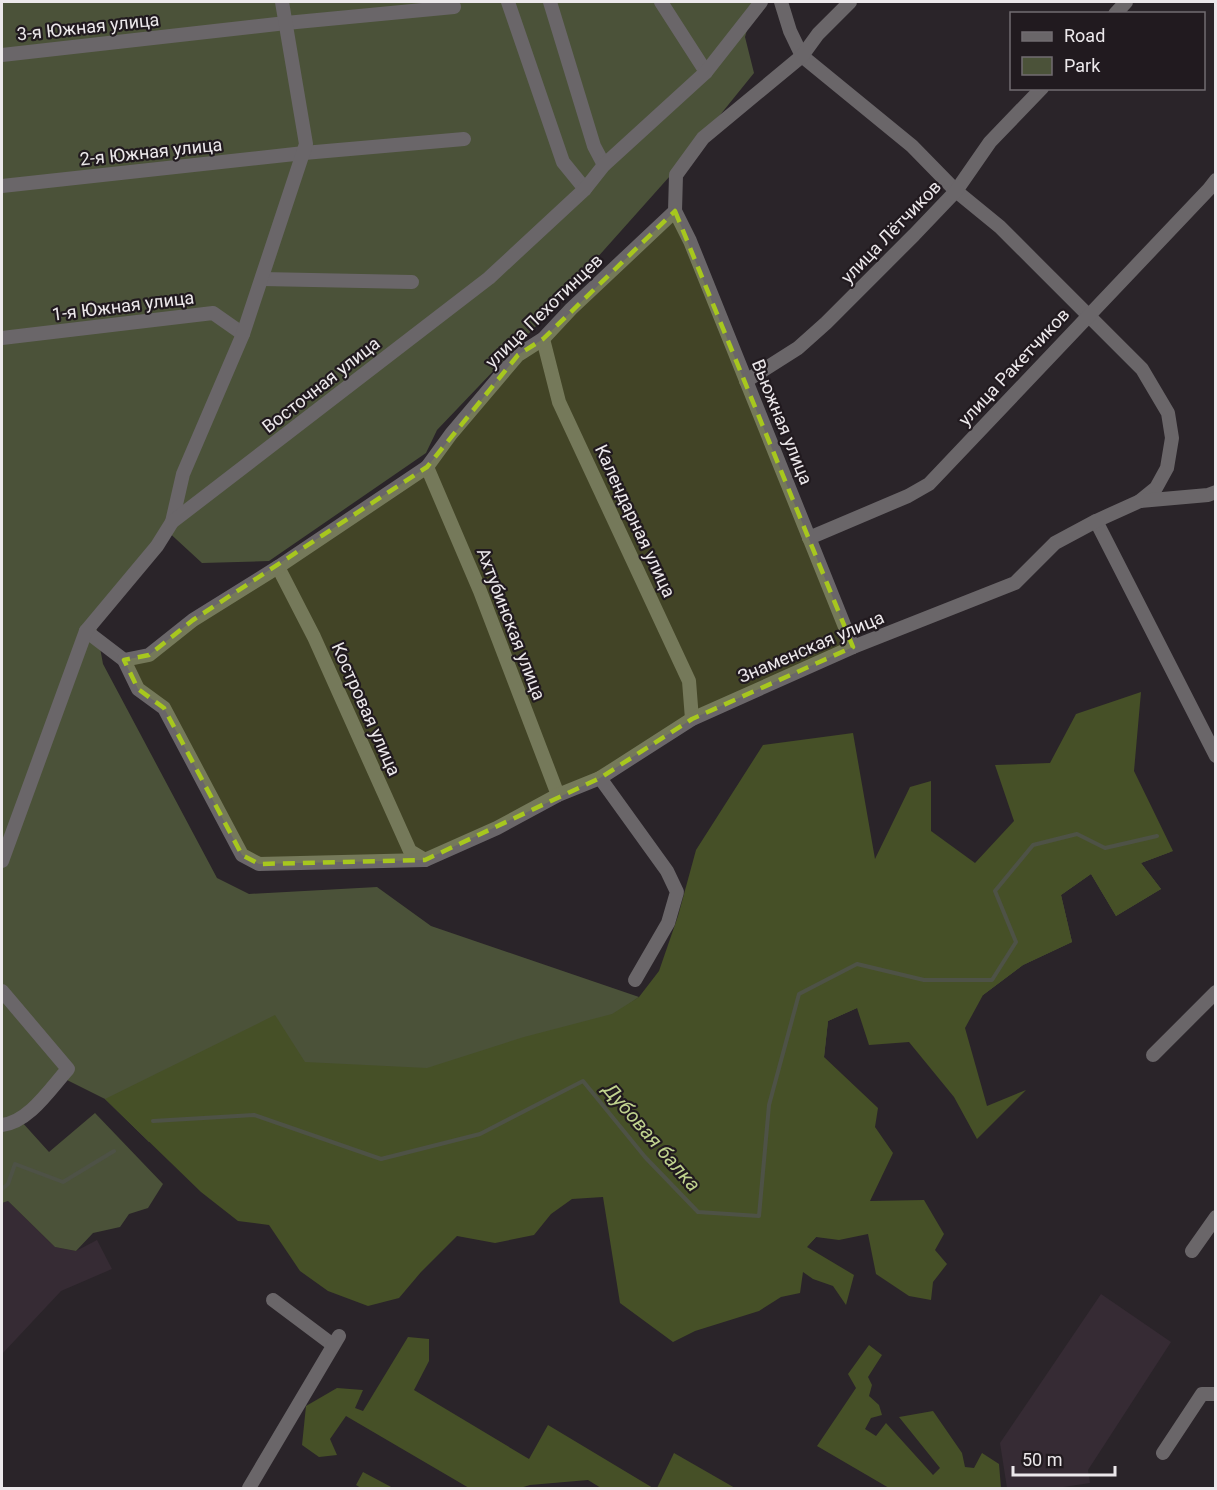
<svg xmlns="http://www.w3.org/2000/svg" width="1217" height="1490" font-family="Roboto,sans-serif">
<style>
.built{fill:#362b34}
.green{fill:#4b5239}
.forest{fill:#465027}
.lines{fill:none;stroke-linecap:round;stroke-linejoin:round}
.stream{stroke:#4e5246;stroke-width:4}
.minor{stroke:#6a6669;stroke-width:14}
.marked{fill:#a7c71e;fill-opacity:0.2;stroke:#a7c71e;stroke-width:4.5;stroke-dasharray:12 8;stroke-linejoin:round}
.labels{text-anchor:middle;stroke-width:4.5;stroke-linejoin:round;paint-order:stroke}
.street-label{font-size:18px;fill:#ece8eb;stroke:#211a1f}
.water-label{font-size:20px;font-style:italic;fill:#c0d38e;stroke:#211a1f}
</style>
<rect width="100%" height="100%" fill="#2a2429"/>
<g class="built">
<path d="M 8,1201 L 55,1247 L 76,1251 L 97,1240 L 112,1269 L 61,1291 L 2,1354 L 2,1203 Z"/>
<path d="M 1101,1294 L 1171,1342 L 1088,1470 L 1090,1483 L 1057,1488 L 1007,1488 L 1000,1443 Z"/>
</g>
<path class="green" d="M 2,2 L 755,2 L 745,37 L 754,73 L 678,167 L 538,324 L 437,430 L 426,453 L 269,561 L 202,563 L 164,528 L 95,620 L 103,664 L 217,878 L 249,894 L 377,887 L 431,926 L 639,997 L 622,1009 L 722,1085 L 985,891 L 1173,851 L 1141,863 L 1161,889 L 1116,916 L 1091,874 L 1061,895 L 1072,942 L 1023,965 L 983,995 L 857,1008 L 828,1021 L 824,1057 L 816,1237 L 781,1274 L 599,1178 L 149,1142 L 105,1099 L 67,1080 L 21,1121 L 49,1152 L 95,1113 L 163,1184 L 148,1208 L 129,1214 L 120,1227 L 93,1233 L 76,1251 L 55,1247 L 8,1201 L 2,1203 Z"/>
<g class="forest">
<path d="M 1141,692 L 1134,771 L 1173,851 L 1141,863 L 1161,889 L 1116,916 L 1091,874 L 1061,895 L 1072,942 L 1023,965 L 983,995 L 965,1028 L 987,1106 L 1026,1090 L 977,1139 L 954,1097 L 909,1042 L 869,1045 L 857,1008 L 828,1021 L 824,1057 L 878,1108 L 875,1127 L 893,1153 L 870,1201 L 924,1200 L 944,1234 L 935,1250 L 947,1264 L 933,1282 L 931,1300 L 909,1296 L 876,1274 L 868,1234 L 839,1240 L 816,1237 L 807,1247 L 854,1275 L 846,1305 L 833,1286 L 813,1279 L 803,1272 L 800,1293 L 781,1297 L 759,1311 L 695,1331 L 673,1342 L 620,1303 L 603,1197 L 572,1199 L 551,1214 L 534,1235 L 495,1243 L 457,1236 L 421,1272 L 399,1298 L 368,1306 L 328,1291 L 300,1271 L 269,1225 L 238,1221 L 201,1192 L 105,1099 L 275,1015 L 305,1062 L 427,1068 L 524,1037 L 612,1014 L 639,997 L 659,971 L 678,916 L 696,850 L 763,745 L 853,733 L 875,859 L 910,787 L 931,781 L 931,831 L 975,863 L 1014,821 L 995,765 L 1050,763 L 1076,714 Z"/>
<path d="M 408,1337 L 429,1339 L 429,1361 L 414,1390 L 529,1459 L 548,1425 L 653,1488 L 601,1488 L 588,1480 L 530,1485 L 520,1488 L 469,1488 L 346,1416 L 330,1439 L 337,1455 L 319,1457 L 302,1445 L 306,1406 L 337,1388 L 363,1390 L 355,1408 L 363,1411 Z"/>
<path d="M 869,1345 L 882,1355 L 868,1377 L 872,1385 L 869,1396 L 879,1405 L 882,1415 L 871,1418 L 865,1429 L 876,1436 L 886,1423 L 933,1475 L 940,1468 L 899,1417 L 933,1411 L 962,1453 L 965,1467 L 974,1468 L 982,1453 L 999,1464 L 1001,1488 L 889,1488 L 817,1446 L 856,1388 L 848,1374 Z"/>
<path d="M 674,1453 L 735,1488 L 657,1488 Z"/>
<path d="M 363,1472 L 393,1488 L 361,1488 L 356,1485 Z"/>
</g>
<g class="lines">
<g class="stream">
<path d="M 153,1121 L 254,1115 L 381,1159 L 480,1134 L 583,1081 L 645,1157 L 698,1212 L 759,1216 L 769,1105 L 799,994 L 857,964 L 924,980 L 992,980 L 1016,942 L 995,891 L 1033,845 L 1077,834 L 1105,848 L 1157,836"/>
<path d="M 2,1189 L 8,1184 L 15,1164 L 63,1182 L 114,1151"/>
</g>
<g class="minor">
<path d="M 508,2 L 563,162 L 585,189"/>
<path d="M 550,2 L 594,146 L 604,165"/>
<path d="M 661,2 L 706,72"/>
<path d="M 781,2 L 790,31 L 802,56 L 912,146 L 956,191 L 1000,227 L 1142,369 L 1168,413 L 1172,438 L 1167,468 L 1156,488 L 1140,501"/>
<path d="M 1115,14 L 1126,2"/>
<path d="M 2,55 L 286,23 L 454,7"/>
<path d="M 2,186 L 304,153 L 464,139"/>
<path d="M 675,211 L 690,241 L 853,647"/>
<path d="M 262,279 L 412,282"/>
<path d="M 2,338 L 213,313 L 243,334"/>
<path d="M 543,339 L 559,402 L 689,681 L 692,719"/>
<path d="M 746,381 L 798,348 L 826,323 L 914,235 L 956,191 L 990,142 L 1042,88"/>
<path d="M 427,467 L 480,591 L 558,795"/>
<path d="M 1096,521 L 1216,756"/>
<path d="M 172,522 L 183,474 L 243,334 L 306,144 L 282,2"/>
<path d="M 809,538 L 908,496 L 929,484 L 1209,189 L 1216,180"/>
<path d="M 278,567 L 314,637 L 410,851 L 425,860"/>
<path d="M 86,631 L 124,660 L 138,689 L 164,708 L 242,855 L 259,864 L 425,860 L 497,828 L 558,795 L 600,778 L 692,719 L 853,647 L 1015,583 L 1055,543 L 1096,521 L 1140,501 L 1208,495 L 1216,492"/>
<path d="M 124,660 L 149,655 L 193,620 L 278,567 L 427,467 L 451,434 L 518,355 L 543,339 L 571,309 L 675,211 L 676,175 L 703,138 L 802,56 L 818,34 L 850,2"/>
<path d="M 600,778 L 667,871 L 677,892 L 668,923 L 635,980"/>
<path d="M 2,861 L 86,631 L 157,546 L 172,522 L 489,278 L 585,189 L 604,165 L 706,72 L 761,2"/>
<path d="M 2,991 L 68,1069 C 50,1089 29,1122 2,1125"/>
<path d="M 1153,1055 L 1216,992"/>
<path d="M 1192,1251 L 1216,1217"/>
<path d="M 273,1300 L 333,1345"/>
<path d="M 1163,1453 L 1202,1394 L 1216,1394"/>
<path d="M 249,1488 L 339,1336"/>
</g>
</g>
<path class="marked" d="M 675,211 L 853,647 L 692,719 L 600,778 L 425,860 L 259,864 L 242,855 L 164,708 L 138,689 L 124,660 L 149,655 L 193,620 L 427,467 L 518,355 L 543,339 Z"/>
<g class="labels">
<g class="street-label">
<text transform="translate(88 27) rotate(-6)" y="6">3-я Южная улица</text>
<text transform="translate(151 152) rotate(-6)" y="6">2-я Южная улица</text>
<text transform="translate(891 232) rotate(-46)" y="6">улица Лётчиков</text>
<text transform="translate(123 306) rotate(-7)" y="6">1-я Южная улица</text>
<text transform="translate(544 311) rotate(-44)" y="6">улица Пехотинцев</text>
<text transform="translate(1014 367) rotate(-47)" y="6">улица Ракетчиков</text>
<text transform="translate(321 385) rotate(-38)" y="6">Восточная улица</text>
<text transform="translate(782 422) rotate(68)" y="6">Вьюжная улица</text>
<text transform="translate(635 521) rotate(65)" y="6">Календарная улица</text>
<text transform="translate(511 624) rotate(69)" y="6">Ахтубинская улица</text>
<text transform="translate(811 647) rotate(-23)" y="6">Знаменская улица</text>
<text transform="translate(366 709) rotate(66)" y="6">Костровая улица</text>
</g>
<g class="water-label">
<text transform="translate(652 1137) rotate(49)" y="7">Дубовая балка</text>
</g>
</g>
<rect width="1217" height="1490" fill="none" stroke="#ece8eb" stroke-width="6"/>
<rect x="1010" y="12" width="195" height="78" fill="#211a1f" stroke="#726c71" stroke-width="1.5"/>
<rect x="1022" y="32" width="30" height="9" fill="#6a6669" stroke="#726c71" stroke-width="1.5"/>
<text x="1064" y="42" font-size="18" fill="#ece8eb">Road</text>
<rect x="1022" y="57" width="30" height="18" fill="#4b5239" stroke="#726c71" stroke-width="1.5"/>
<text x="1064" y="72" font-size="18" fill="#ece8eb">Park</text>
<path d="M1013 1466v9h102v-9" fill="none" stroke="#ece8eb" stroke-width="3"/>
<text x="1022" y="1466" font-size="18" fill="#ece8eb" stroke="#211a1f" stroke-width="4.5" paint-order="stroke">50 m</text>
</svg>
